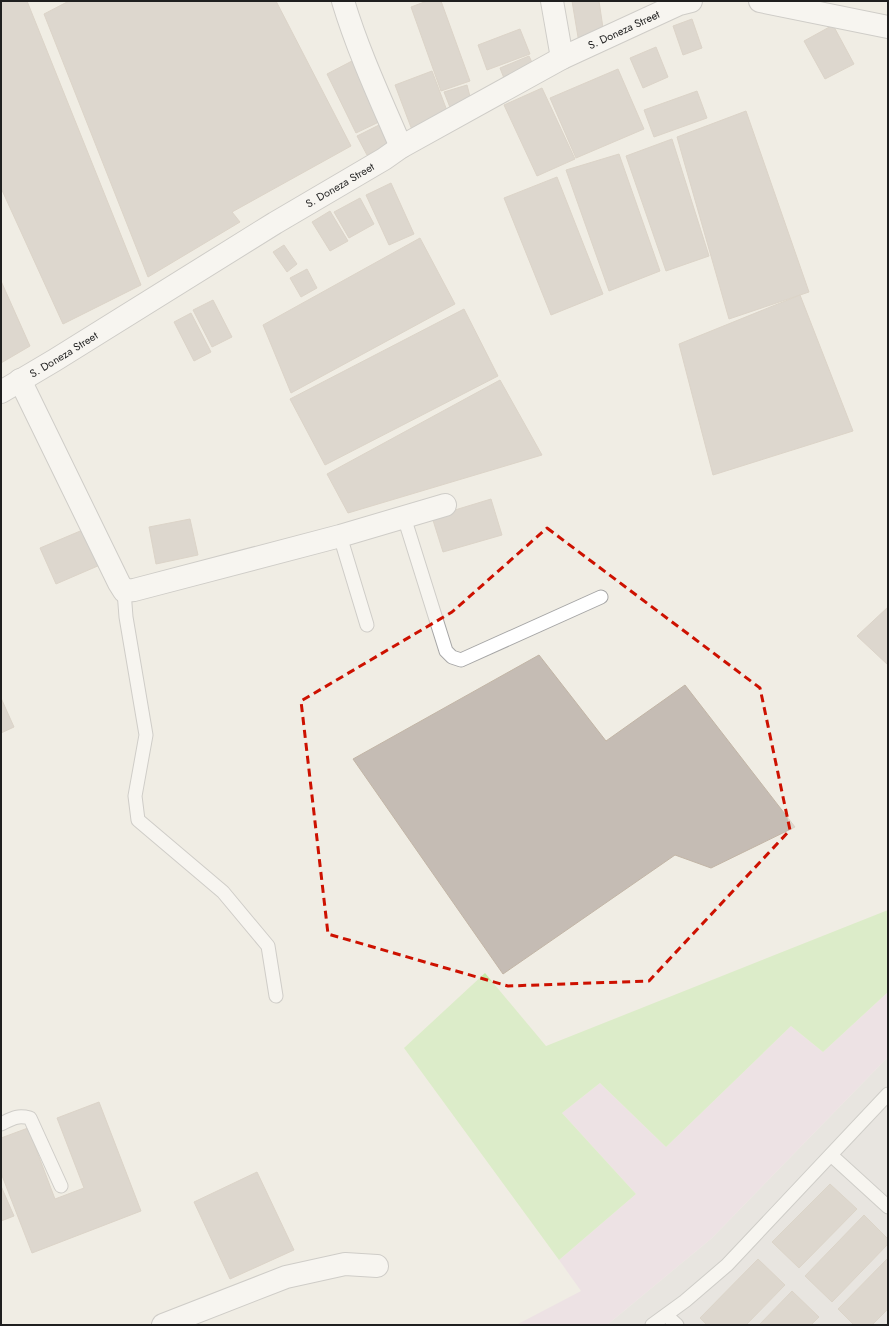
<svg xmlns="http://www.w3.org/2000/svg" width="889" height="1326" font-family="Jost,sans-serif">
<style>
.residential{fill:#dddcdc}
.industrial{fill:#e9d6e4}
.grass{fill:#c4eca8}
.building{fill:#c5bcb4;stroke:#c2b5a6}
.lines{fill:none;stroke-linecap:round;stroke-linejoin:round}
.service-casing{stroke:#a6a6a6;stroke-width:15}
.minor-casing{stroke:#a6a6a6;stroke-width:24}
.service{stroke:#fff;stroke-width:13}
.minor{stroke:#fff;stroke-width:22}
.marked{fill:none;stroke:#cd1100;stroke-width:3;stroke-dasharray:8 5;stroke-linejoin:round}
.labels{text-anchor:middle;stroke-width:3;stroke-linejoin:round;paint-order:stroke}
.street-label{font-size:11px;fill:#1f1f1f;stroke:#fff}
</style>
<rect width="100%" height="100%" fill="#f0ede4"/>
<path class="residential" d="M 888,1057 L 888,1325 L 607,1325 L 712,1238 Z"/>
<path class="industrial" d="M 888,992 L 888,1057 L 712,1238 L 607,1325 L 516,1325 L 581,1291 L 559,1260 L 636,1194 L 562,1113 L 600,1083 L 666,1147 L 791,1026 L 823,1052 Z"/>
<path class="grass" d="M 888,910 L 888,992 L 823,1052 L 791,1026 L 666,1147 L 600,1083 L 562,1113 L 636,1194 L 559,1260 L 404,1048 L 485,973 L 546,1046 Z"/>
<g class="building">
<path d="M 1,1 L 27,1 L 141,285 L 63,324 L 1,188 Z"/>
<path d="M 69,1 L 276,1 L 351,146 L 232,212 L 240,222 L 148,277 L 44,14 Z"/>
<path d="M 427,1 L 441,1 L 470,81 L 441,91 L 411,7 Z"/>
<path d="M 572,1 L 599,1 L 603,28 L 579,43 Z"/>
<path d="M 692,19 L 702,48 L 683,55 L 673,26 Z"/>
<path d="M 833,25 L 854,64 L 825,79 L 804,41 Z"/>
<path d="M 520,29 L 530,54 L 487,70 L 478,45 Z"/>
<path d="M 656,47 L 668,77 L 643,88 L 630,58 Z"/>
<path d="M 529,56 L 536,71 L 507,86 L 500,68 Z"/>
<path d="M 352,61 L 381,121 L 356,133 L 327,74 Z"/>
<path d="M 618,69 L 644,129 L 576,158 L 550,98 Z"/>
<path d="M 432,71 L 449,116 L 412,130 L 395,85 Z"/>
<path d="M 467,85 L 472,104 L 453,115 L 444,92 Z"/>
<path d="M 542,88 L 575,159 L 537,176 L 504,105 Z"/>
<path d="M 697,91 L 707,118 L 654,137 L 644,110 Z"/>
<path d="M 746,111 L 809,292 L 729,319 L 677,137 Z"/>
<path d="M 383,123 L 393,142 L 367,155 L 357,136 Z"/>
<path d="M 672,139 L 709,256 L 666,271 L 626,156 Z"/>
<path d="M 619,154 L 660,271 L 609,291 L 566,170 Z"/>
<path d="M 557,177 L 603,294 L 551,315 L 504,198 Z"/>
<path d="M 391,183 L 414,234 L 389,245 L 366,195 Z"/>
<path d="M 360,198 L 374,224 L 349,238 L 334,212 Z"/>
<path d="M 330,211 L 348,241 L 330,251 L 312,222 Z"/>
<path d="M 420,238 L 455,304 L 291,393 L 263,325 Z"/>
<path d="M 284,245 L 297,264 L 287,272 L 273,252 Z"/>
<path d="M 307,269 L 317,288 L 301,297 L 290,278 Z"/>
<path d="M 1,281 L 30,346 L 1,363 Z"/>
<path d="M 800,295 L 853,431 L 713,475 L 679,344 Z"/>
<path d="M 213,300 L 232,337 L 212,347 L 193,310 Z"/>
<path d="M 464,309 L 498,376 L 325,465 L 290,399 Z"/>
<path d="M 191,313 L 211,352 L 194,361 L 174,322 Z"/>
<path d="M 500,380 L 542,455 L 348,513 L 327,474 Z"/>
<path d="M 491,499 L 502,535 L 443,552 L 432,517 Z"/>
<path d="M 190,519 L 198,555 L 156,564 L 149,527 Z"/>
<path d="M 85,529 L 100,565 L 56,584 L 40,548 Z"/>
<path d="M 888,607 L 888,665 L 857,636 Z"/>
<path d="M 539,655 L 606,741 L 685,685 L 795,827 L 711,868 L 675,855 L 503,974 L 353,759 Z"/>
<path d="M 1,698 L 14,727 L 1,733 Z"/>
<path d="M 99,1102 L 141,1211 L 32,1253 L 1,1173 L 1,1138 L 28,1128 L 55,1199 L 84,1188 L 57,1118 Z"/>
<path d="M 257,1172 L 294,1250 L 230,1279 L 194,1202 Z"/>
<path d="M 830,1184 L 857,1209 L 799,1268 L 772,1242 Z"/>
<path d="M 1,1186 L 14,1216 L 1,1221 Z"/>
<path d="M 864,1215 L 888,1239 L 888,1244 L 832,1302 L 805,1276 Z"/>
<path d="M 888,1258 L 888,1309 L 872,1325 L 854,1325 L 838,1309 Z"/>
<path d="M 758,1259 L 785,1285 L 746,1325 L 707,1325 L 700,1318 Z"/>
<path d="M 792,1291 L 819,1317 L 811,1325 L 759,1325 Z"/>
</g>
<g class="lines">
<defs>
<g id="service">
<path d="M 404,517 L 446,651 L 452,657 L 461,660 L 601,597"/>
<path d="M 340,536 L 367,625"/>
<path d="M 124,591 L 126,617 L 146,735 L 135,796 L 138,820 L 223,892 L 268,946 L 276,996"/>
<path d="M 1,1124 C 13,1118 17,1115 30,1118 L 61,1186"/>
<path d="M 831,1155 L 888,1207"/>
<path d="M 667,1316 L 677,1325"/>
<path d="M 652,1325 L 685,1301 L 727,1265 L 888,1094"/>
</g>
<g id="minor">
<path d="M 343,1 C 358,51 380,98 401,147"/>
<path d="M 552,1 L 562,58"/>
<path d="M 760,1 L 888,27"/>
<path d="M 20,380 L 119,583 L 124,591 L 134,590 L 340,536 L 445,505"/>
<path id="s1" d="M 1,392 L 55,360 L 275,223 L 384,159 L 401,147 L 562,58 L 679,4 L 691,1"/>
<path d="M 163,1325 L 286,1277 L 345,1264 L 377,1266"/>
</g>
</defs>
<use href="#service" class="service-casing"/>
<use href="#minor" class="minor-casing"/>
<use href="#service" class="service"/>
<use href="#minor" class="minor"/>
</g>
<path d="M0 0H889V1326H0ZM 547,528 L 760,688 L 790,830 L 649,981 L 508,986 L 328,934 L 301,701 L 452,612 Z" fill="#f0ede4" fill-opacity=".55" fill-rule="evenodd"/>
<path class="marked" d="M 547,528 L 760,688 L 790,830 L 649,981 L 508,986 L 328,934 L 301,701 L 452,612 Z"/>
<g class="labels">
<g class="street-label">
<text dy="4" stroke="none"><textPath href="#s1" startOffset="721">S. Doneza Street</textPath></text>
<text dy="4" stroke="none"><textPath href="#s1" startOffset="397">S. Doneza Street</textPath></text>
<text dy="4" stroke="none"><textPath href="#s1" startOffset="73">S. Doneza Street</textPath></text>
</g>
</g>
<rect width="889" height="1326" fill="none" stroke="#1f1f1f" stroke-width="4"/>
</svg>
